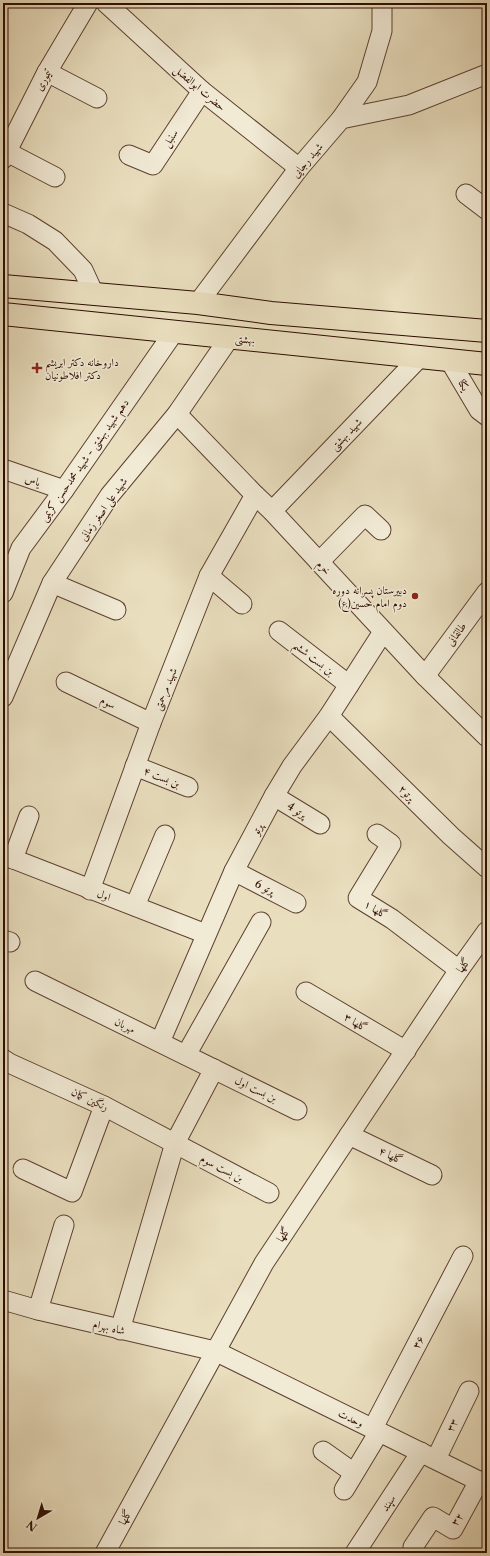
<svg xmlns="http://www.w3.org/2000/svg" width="490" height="1556" font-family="'Libre Caslon Text',Amiri,serif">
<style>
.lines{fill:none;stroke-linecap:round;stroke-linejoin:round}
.minor-casing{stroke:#5d4030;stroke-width:21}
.major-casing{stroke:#2e0c01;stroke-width:24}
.minor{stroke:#f1ead5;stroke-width:19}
.major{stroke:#e9debe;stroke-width:22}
.poi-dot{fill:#8f2418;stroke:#f1ead5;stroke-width:1.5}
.labels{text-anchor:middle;stroke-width:3;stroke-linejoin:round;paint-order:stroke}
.street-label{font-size:11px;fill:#2e0c01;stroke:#f1ead5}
.poi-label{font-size:11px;fill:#2e0c01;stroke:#f1ead5;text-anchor:start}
</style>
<rect width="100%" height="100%" fill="#e9debe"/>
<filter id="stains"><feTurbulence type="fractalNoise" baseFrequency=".005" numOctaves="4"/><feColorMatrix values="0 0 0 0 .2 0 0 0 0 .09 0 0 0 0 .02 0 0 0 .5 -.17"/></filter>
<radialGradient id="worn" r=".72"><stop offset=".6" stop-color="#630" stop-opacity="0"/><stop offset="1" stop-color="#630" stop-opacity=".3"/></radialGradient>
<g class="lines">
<defs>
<g id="minor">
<path d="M 106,3 L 202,91 L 299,168"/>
<path d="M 47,72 L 97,98"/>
<path d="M 341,119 L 409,105 L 487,74"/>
<path d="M 7,152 L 55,177"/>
<path d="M 129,155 L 153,165 L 202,91"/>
<path d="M 3,159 L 47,72 L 88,3"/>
<path d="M 466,194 L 487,210"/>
<path d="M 3,213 L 28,224 L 55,241 L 83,270 L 94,294"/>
<path d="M 198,303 L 299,168 L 341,119 L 367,82 L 382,31 L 382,3"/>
<path d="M 450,361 L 479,410 L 487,416"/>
<path d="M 177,414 L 255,495 L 272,511 L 425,676 L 487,737"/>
<path d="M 3,469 L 64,490"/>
<path d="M 272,511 L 420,357"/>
<path d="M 319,562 L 365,515 L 381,530"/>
<path d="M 209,576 L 242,604"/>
<path d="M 52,583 L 116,610"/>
<path d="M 3,593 L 21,548 L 64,490 L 174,332"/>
<path d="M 279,631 L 349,685"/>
<path d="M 425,676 L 487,592"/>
<path d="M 66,682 L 151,723"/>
<path d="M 3,697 L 52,583 L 110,495 L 177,414 L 230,337"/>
<path d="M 329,716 L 451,836 L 487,868"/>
<path d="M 135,766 L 188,787"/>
<path d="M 274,796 L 320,824"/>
<path d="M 377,834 L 391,844 L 358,898 L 392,919 L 459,970"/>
<path d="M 3,855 L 206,934"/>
<path d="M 13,859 L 29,816"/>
<path d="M 234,871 L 296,903"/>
<path d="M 90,890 L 151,723 L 209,576 L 255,495"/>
<path d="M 135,906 L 165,835"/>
<path d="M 3,940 L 10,942"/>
<path d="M 35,981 L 297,1110"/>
<path d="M 306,992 L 406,1051"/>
<path d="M 160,1042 L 234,871 L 274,796 L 292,766 L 329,716 L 383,632"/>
<path d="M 186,1055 L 261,922"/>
<path d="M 3,1059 L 9,1063 L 104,1106 L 269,1193"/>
<path d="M 349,1135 L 432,1175"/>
<path d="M 23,1169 L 72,1192 L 104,1106"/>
<path d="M 3,1300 L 38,1310 L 215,1351 L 487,1485"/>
<path d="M 38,1310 L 64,1225"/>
<path d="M 120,1330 L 175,1143 L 214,1069"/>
<path d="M 373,1428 L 463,1256"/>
<path d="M 323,1451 L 354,1473"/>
<path d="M 436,1459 L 469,1391"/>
<path d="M 344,1490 L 379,1432"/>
<path d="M 413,1547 L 433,1517 L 453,1529 L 479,1481"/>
<path d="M 105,1553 L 264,1263 L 459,970 L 487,931"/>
<path d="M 355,1553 L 421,1452"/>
</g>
<g id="major">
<path d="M 3,286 L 198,303 L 271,313 L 487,331"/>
<path d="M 3,314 L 487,364"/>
</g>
</defs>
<use href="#minor" class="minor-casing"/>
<use href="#major" class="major-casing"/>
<use href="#minor" class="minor"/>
<use href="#major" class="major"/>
</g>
<g class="poi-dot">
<path d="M35 362h4v4h4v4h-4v4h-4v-4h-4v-4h4z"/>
<circle cx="415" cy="596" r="4"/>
</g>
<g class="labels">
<g class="street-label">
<text transform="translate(43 80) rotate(-62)" y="4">تیموری</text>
<text transform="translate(200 88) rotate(40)" y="4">حضرت ابوالفضل</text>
<text transform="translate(170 138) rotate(-56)" y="4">سنبل</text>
<text transform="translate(307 160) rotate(-50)" y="4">شهید رجایی</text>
<text transform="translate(245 339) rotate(5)" y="4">بهشتی</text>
<text transform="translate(464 385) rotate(59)" y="4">یکتا</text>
<text transform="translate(346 434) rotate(-46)" y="4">شهید بهشتی</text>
<text transform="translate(84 460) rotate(-55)" y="4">دهم شهید بهشتی - شهید محمدحسن کریمی</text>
<text transform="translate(33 480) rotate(19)" y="4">یاس</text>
<text transform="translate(103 509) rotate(-55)" y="4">شهید علی اصغر زمانی</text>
<text transform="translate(324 567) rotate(47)" y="4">خرم</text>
<text transform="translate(456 634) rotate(-54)" y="4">طالقانی</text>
<text transform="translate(314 658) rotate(38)" y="4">بن بست ششم</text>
<text transform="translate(165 689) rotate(-68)" y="4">شهید مرحمتی</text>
<text transform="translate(108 702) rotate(26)" y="4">سوم</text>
<text transform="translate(162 777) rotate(22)" y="4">بن بست ۴</text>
<text transform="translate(407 793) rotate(45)" y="4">پرتو۲</text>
<text transform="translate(297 810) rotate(32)" y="4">پرتو 4</text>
<text transform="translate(257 829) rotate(-62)" y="4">پرتو</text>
<text transform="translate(265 887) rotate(27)" y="4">پرتو 6</text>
<text transform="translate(104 895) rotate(20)" y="4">اول</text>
<text transform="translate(376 909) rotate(31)" y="4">گلها ۱</text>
<text transform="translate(463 965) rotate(-55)" y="4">گلها</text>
<text transform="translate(356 1022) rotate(31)" y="4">گلها ۳</text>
<text transform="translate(125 1025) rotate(26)" y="4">مهربان</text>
<text transform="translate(256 1089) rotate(26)" y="4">بن بست اول</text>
<text transform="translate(90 1099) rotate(25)" y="4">رنگین کمان</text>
<text transform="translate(391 1155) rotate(26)" y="4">گلها ۴</text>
<text transform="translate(222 1168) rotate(28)" y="4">بن بست سوم</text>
<text transform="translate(283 1234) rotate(-57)" y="4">گلها</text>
<text transform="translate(109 1327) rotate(13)" y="4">شاه بهرام</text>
<text transform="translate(418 1342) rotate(-62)" y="4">۳۶</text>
<text transform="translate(351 1418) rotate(26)" y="4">وحدت</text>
<text transform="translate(452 1425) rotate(-64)" y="4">۳۳</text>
<text transform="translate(388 1503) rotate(-57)" y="4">سپند</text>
<text transform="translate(125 1517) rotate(-61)" y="4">گلها</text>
<text transform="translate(457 1519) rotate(-55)" y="4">۳۲</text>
</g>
<g class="poi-label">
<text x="45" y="366">داروخانه دکتر ابریشم<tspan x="45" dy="13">دکتر افلاطونیان</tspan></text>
<text x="407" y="594" text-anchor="end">دبیرستان پسرانه دوره<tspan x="407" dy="13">دوم امام حسین(ع)</tspan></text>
</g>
</g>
<rect width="490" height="1556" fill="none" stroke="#e9debe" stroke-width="16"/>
<rect x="4" y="4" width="482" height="1548" fill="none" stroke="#2e0c01" stroke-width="2"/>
<rect x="8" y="8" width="474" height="1540" fill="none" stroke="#2e0c01"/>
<g transform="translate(38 1518) rotate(218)" stroke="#f1ead5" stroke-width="3" paint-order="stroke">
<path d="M0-3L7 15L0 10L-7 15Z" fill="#2e0c01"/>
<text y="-6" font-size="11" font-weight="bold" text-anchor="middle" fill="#2e0c01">N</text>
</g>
<rect width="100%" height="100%" filter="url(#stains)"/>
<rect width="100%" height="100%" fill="url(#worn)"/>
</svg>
